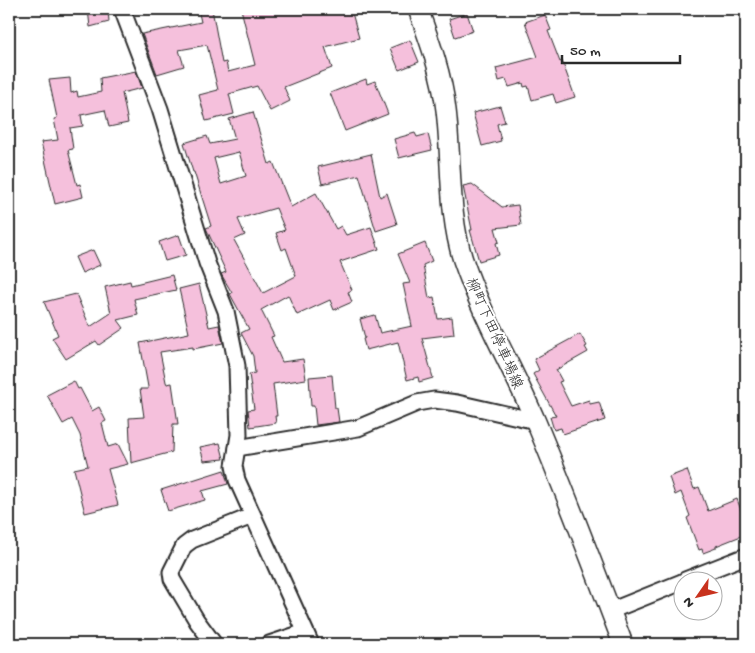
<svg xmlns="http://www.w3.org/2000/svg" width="755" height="653" font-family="'Gochi Hand','Klee One',sans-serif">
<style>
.building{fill:#f5c0dc;stroke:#2b2b2b;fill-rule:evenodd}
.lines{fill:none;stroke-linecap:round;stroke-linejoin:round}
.minor-casing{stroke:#2b2b2b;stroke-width:19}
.major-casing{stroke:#2b2b2b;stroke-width:22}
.minor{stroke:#fff;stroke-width:15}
.major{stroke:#fff;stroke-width:19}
.labels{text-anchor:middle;stroke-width:4;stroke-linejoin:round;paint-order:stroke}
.street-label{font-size:15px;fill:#2b2b2b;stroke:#fff}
</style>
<rect width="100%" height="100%" fill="#fff"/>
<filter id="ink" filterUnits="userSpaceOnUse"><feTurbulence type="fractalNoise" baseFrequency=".02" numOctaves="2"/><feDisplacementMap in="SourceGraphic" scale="10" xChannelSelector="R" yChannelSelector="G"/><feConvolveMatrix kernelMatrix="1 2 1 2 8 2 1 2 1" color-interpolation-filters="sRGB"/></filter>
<g filter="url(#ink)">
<g class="building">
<path d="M 88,9 L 108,9 L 109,22 L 90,27 Z"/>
<path d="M 198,9 L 212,9 L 222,63 L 226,62 L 228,72 L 255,65 L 241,9 L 351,9 L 359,38 L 325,47 L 332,68 L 284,87 L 290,101 L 270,111 L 257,86 L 229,94 L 234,114 L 206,121 L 199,95 L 218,90 L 207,45 L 179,50 L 184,66 L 157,74 L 142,34 L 201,22 Z"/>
<path d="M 467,13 L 473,31 L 455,37 L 449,19 Z"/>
<path d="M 545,15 L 551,30 L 548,31 L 560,62 L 562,61 L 575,97 L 556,103 L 553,94 L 532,100 L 528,86 L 524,87 L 523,83 L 509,87 L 506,79 L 499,81 L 496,68 L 538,57 L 525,22 Z"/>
<path d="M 410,40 L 419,62 L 399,70 L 390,48 Z"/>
<path d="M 136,71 L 142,88 L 122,93 L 128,123 L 109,127 L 105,110 L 81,115 L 83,126 L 70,128 L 73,149 L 68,150 L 77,185 L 80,184 L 83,197 L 55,204 L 41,142 L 58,140 L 54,119 L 57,118 L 49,80 L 70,78 L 71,93 L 77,91 L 78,97 L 101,92 L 100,78 Z"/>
<path d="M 366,79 L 367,84 L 375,81 L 388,114 L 345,131 L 330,93 Z"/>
<path d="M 500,106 L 505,122 L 497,124 L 501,141 L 482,146 L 473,113 Z"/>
<path d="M 253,112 L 269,164 L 273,162 L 291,207 L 316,193 L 336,229 L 341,226 L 346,235 L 371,227 L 379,249 L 340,262 L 352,290 L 348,292 L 352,302 L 334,310 L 330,300 L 297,315 L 288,295 L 261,310 L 274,336 L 271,337 L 282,362 L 303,359 L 306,379 L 273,384 L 277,416 L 275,416 L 276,423 L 250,427 L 248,410 L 254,409 L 249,374 L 255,373 L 253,356 L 241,333 L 249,329 L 230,294 L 232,293 L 221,274 L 226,272 L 206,228 L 211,226 L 194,172 L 193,172 L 184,143 L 207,136 L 210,144 L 235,139 L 229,119 ZM 239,152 L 246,176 L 221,184 L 214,158 ZM 276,208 L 285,230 L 276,233 L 282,250 L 286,248 L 296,276 L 263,293 L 234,240 L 245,235 L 238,219 Z"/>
<path d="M 415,133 L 417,137 L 428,134 L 432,150 L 399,158 L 394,139 Z"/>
<path d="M 371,154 L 380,197 L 387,193 L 397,224 L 376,231 L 359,175 L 322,184 L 318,167 Z"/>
<path d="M 472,184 L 502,207 L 518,205 L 521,225 L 495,228 L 499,242 L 496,243 L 499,255 L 479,261 L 470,230 L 472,230 L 463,186 Z"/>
<path d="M 179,235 L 186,255 L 165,261 L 159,242 Z"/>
<path d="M 425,243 L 432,261 L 423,265 L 429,298 L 434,297 L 438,319 L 452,317 L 454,334 L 422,338 L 433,378 L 419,382 L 418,377 L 407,380 L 398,342 L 366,350 L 363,339 L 365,338 L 360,319 L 375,315 L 380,333 L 412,326 L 403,284 L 410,283 L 398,254 Z"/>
<path d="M 93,250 L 100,265 L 82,273 L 75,257 Z"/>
<path d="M 172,275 L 176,290 L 134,299 L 138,315 L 118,320 L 124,328 L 99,345 L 96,341 L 66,359 L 52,338 L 58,335 L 44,302 L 76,294 L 90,327 L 111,313 L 105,287 L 130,281 L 131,285 Z"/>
<path d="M 199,284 L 209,327 L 219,325 L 223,343 L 193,349 L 193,347 L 160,352 L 166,382 L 167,384 L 172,383 L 178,424 L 173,424 L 172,452 L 131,463 L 129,418 L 144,417 L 140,389 L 148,389 L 148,387 L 140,343 L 189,333 L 179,289 Z"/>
<path d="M 580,334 L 587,346 L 585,347 L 588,352 L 556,370 L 562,381 L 559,382 L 571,406 L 589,400 L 590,404 L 599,402 L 605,420 L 563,434 L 561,428 L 554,430 L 550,417 L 556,416 L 533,374 L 539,370 L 534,359 Z"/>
<path d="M 332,375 L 335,408 L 337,408 L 339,422 L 316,425 L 314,406 L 311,406 L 309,377 Z"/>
<path d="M 74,381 L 78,389 L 80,388 L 92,411 L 99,407 L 106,421 L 102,423 L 108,447 L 118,444 L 128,464 L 108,469 L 118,505 L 85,513 L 74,469 L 88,466 L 80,435 L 72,419 L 63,424 L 47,395 Z"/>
<path d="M 220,443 L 224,459 L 204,461 L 200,447 Z"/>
<path d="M 224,470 L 228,484 L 202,491 L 205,500 L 168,511 L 161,490 Z"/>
<path d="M 687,470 L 694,489 L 699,487 L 708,511 L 737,499 L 746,524 L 746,534 L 716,546 L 716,548 L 703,553 L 702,549 L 699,550 L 687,518 L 690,516 L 681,492 L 675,495 L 669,477 Z"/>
</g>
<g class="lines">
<defs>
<g id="minor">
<path d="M 122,9 L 160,109 L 207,263 L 226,311 L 237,366 L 239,435 L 234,466 L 237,480 L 311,644"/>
<path d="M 237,448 L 358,428 L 417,403 L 434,400 L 457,403 L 536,421"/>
<path d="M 685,580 L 746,556"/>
<path d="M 610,611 L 682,582"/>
<path d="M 214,644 L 197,621 L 172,579 L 171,572 L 184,546 L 192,540 L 252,516"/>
<path d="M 269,644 L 305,632"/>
</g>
<path id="major" d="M 418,9 C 430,42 442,75 446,110 C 452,159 448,214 463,260 C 482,316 513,368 536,422 C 567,496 595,570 623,644"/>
</defs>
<use href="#minor" class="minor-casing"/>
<use href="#major" class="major-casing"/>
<use href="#minor" class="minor"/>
<use href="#major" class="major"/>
</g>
</g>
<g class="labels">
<g class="street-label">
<text transform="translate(495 333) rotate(66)" y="5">柳町下田停車場線</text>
</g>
</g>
<rect width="755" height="653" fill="none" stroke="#fff" stroke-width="30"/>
<rect x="15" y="15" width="725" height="623" fill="none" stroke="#2b2b2b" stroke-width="2" filter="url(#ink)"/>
<g transform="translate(698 596) rotate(236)"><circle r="24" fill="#ffffff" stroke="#aaaaaa"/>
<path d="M0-4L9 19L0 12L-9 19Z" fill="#c8321e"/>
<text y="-8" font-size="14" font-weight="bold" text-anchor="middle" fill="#2b2b2b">N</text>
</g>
<path d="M562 55v8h118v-8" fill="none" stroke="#2b2b2b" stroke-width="2.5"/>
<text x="570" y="55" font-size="15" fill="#2b2b2b" stroke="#ffffff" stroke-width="4" paint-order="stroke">50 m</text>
</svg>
